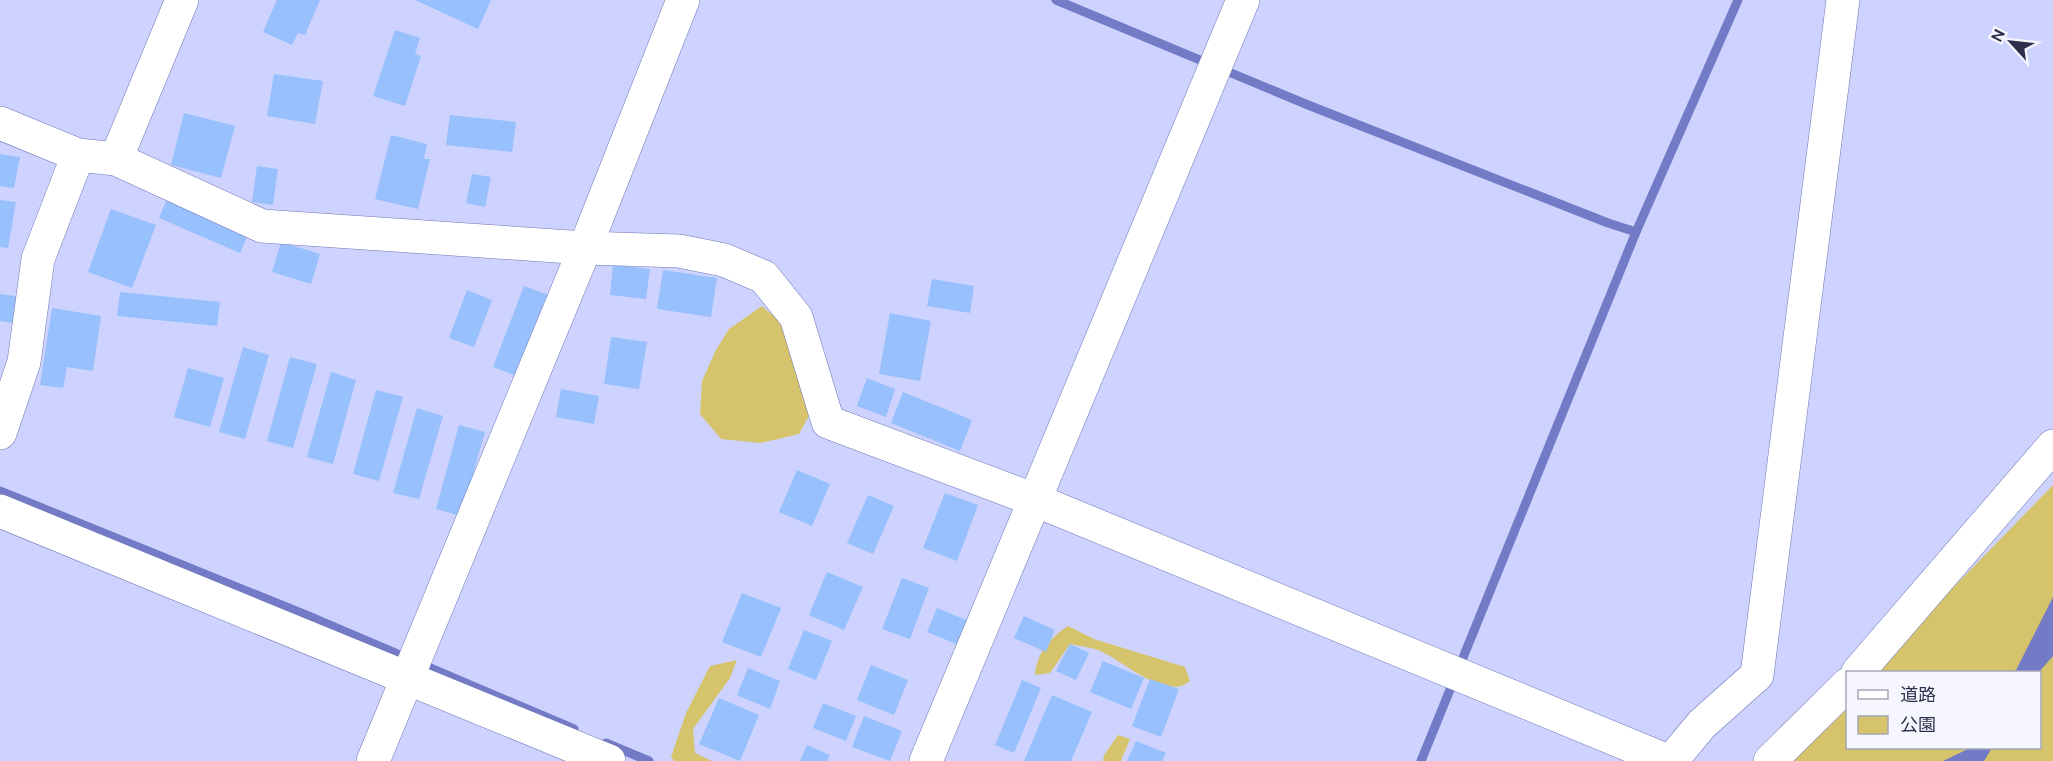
<svg xmlns="http://www.w3.org/2000/svg" width="2053" height="761" font-family="Ubuntu,'Noto Sans JP',sans-serif">
<style>
.green{fill:#d5c46b}
.water{fill:#737ac6}
.lines{fill:none;stroke-linecap:round;stroke-linejoin:round}
.stream{stroke:#737ac6;stroke-width:9}
.building{fill:#97c0fd}
.minor-casing{stroke:#6f76b6;stroke-width:34}
.minor{stroke:#fff;stroke-width:33}
</style>
<rect width="100%" height="100%" fill="#cdd3fe"/>
<g class="green">
<path d="M 762,306 L 777,319 L 799,350 L 811,412 L 799,434 L 761,443 L 721,439 L 700,414 L 702,381 L 716,350 L 729,329 Z"/>
<path d="M 2053,485 L 2053,761 L 1752,761 L 1847,696 L 1848,748 L 2040,748 L 2040,672 L 1871,672 Z"/>
<path d="M 1068,626 L 1094,639 L 1185,667 L 1190,681 C 1166,702 1121,659 1098,650 C 1089,647 1079,646 1070,644 L 1050,673 L 1035,675 C 1036,654 1051,637 1068,626 Z"/>
<path d="M 737,660 L 730,678 L 693,729 L 695,753 L 712,761 L 674,761 L 671,757 L 686,713 L 710,666 Z"/>
<path d="M 1118,735 L 1130,739 L 1121,761 L 1103,761 L 1104,755 Z"/>
</g>
<g class="water">
<path d="M 2053,597 L 2053,656 L 2039,672 L 2015,672 Z"/>
<path d="M 1970,748 L 1992,748 L 1984,761 L 1943,761 Z"/>
</g>
<g class="lines">
<g class="stream">
<path d="M 1056,0 L 1308,105 L 1608,223 L 1636,232"/>
<path d="M 0,491 L 306,615 L 574,729"/>
<path d="M 606,743 L 649,761"/>
<path d="M 1421,761 L 1636,232 L 1738,0"/>
</g>
</g>
<g class="building">
<path d="M 277,0 L 320,0 L 305,35 L 298,33 L 292,45 L 263,32 Z"/>
<path d="M 415,0 L 491,0 L 478,29 Z"/>
<path d="M 395,30 L 420,38 L 415,54 L 421,56 L 405,106 L 373,96 Z"/>
<path d="M 274,74 L 323,81 L 315,124 L 267,116 Z"/>
<path d="M 184,113 L 235,126 L 221,178 L 171,165 Z"/>
<path d="M 450,115 L 516,122 L 512,152 L 446,145 Z"/>
<path d="M 391,135 L 427,144 L 424,159 L 430,159 L 418,209 L 375,199 Z"/>
<path d="M 0,154 L 20,157 L 14,188 L 0,186 Z"/>
<path d="M 257,166 L 278,169 L 273,205 L 252,202 Z"/>
<path d="M 472,174 L 491,177 L 485,207 L 466,203 Z"/>
<path d="M 168,197 L 249,232 L 240,253 L 159,218 Z"/>
<path d="M 0,200 L 16,202 L 8,248 L 0,247 Z"/>
<path d="M 111,209 L 156,225 L 132,288 L 88,272 Z"/>
<path d="M 281,242 L 320,254 L 311,284 L 272,272 Z"/>
<path d="M 613,265 L 650,269 L 646,299 L 610,295 Z"/>
<path d="M 663,270 L 717,278 L 711,317 L 657,309 Z"/>
<path d="M 932,279 L 974,286 L 970,313 L 927,306 Z"/>
<path d="M 524,286 L 549,295 L 519,377 L 493,367 Z"/>
<path d="M 467,290 L 492,300 L 474,347 L 449,338 Z"/>
<path d="M 120,292 L 220,302 L 217,326 L 117,316 Z"/>
<path d="M 0,294 L 23,297 L 19,324 L 0,321 Z"/>
<path d="M 52,308 L 101,316 L 93,371 L 67,367 L 63,388 L 40,385 Z"/>
<path d="M 890,313 L 931,321 L 920,381 L 879,374 Z"/>
<path d="M 611,337 L 647,342 L 639,389 L 604,384 Z"/>
<path d="M 243,347 L 269,355 L 245,439 L 219,432 Z"/>
<path d="M 290,357 L 317,364 L 293,448 L 267,441 Z"/>
<path d="M 188,368 L 224,378 L 210,427 L 174,417 Z"/>
<path d="M 331,372 L 356,380 L 333,464 L 307,457 Z"/>
<path d="M 867,378 L 895,389 L 886,417 L 857,406 Z"/>
<path d="M 561,389 L 599,396 L 594,424 L 556,417 Z"/>
<path d="M 376,390 L 403,397 L 379,481 L 353,474 Z"/>
<path d="M 903,392 L 972,420 L 960,451 L 891,423 Z"/>
<path d="M 417,408 L 443,416 L 419,499 L 393,493 Z"/>
<path d="M 459,425 L 485,432 L 461,516 L 436,509 Z"/>
<path d="M 797,470 L 830,484 L 812,526 L 779,512 Z"/>
<path d="M 945,493 L 978,505 L 957,561 L 923,548 Z"/>
<path d="M 868,495 L 894,506 L 873,554 L 847,543 Z"/>
<path d="M 827,572 L 863,587 L 844,630 L 809,615 Z"/>
<path d="M 902,578 L 929,588 L 910,639 L 882,629 Z"/>
<path d="M 742,593 L 781,608 L 761,657 L 722,642 Z"/>
<path d="M 937,608 L 971,622 L 961,646 L 927,632 Z"/>
<path d="M 1024,616 L 1055,630 L 1046,652 L 1014,638 Z"/>
<path d="M 804,630 L 832,641 L 816,680 L 788,669 Z"/>
<path d="M 1070,644 L 1089,653 L 1076,680 L 1056,671 Z"/>
<path d="M 1103,661 L 1144,678 L 1131,709 L 1090,692 Z"/>
<path d="M 871,665 L 908,680 L 894,715 L 857,700 Z"/>
<path d="M 748,668 L 780,681 L 770,709 L 737,695 Z"/>
<path d="M 1150,679 L 1179,689 L 1161,737 L 1132,726 Z"/>
<path d="M 1022,680 L 1041,688 L 1014,753 L 995,745 Z"/>
<path d="M 1052,695 L 1092,712 L 1071,761 L 1024,761 Z"/>
<path d="M 719,698 L 759,715 L 740,761 L 699,744 Z"/>
<path d="M 823,703 L 856,716 L 846,741 L 813,728 Z"/>
<path d="M 864,716 L 902,731 L 890,761 L 852,747 Z"/>
<path d="M 1136,741 L 1166,753 L 1162,761 L 1127,761 Z"/>
<path d="M 807,745 L 830,755 L 827,761 L 800,761 Z"/>
</g>
<g class="lines">
<defs>
<g id="minor">
<path d="M 0,123 L 78,155 L 116,159 L 262,226 L 585,248 L 679,251 L 724,260 L 764,277 L 796,317 L 828,422 L 1035,500 L 1668,761"/>
<path d="M 116,159 L 182,0"/>
<path d="M 0,433 L 24,362 L 38,259 L 78,155"/>
<path d="M 0,511 L 609,761"/>
<path d="M 1858,672 L 2053,446"/>
<path d="M 373,761 L 585,248 L 683,0"/>
<path d="M 926,761 L 1243,0"/>
<path d="M 1671,761 L 1702,724 L 1757,675 L 1843,0"/>
<path d="M 1770,761 L 1848,684"/>
</g>
</defs>
<use href="#minor" class="minor-casing"/>
<use href="#minor" class="minor"/>
</g>
<rect x="1846" y="671" width="195" height="78" fill="#f6f7fe" stroke="#a6a7b7" stroke-width="1.5"/>
<rect x="1858" y="690" width="30" height="9" fill="#ffffff" stroke="#a6a7b7" stroke-width="1.5"/>
<text x="1900" y="701" font-size="18" fill="#2d304c">道路</text>
<rect x="1858" y="716" width="30" height="18" fill="#d5c46b" stroke="#a6a7b7" stroke-width="1.5"/>
<text x="1900" y="731" font-size="18" fill="#2d304c">公園</text>
<g transform="translate(2011 42) rotate(297)" stroke="#f6f7fe" stroke-width="4.5" paint-order="stroke">
<path d="M0-4.5L10 22L0 15L-10 22Z" fill="#2d304c"/>
<text y="-9" font-size="16" font-weight="bold" text-anchor="middle" fill="#2d304c">N</text>
</g>
</svg>
